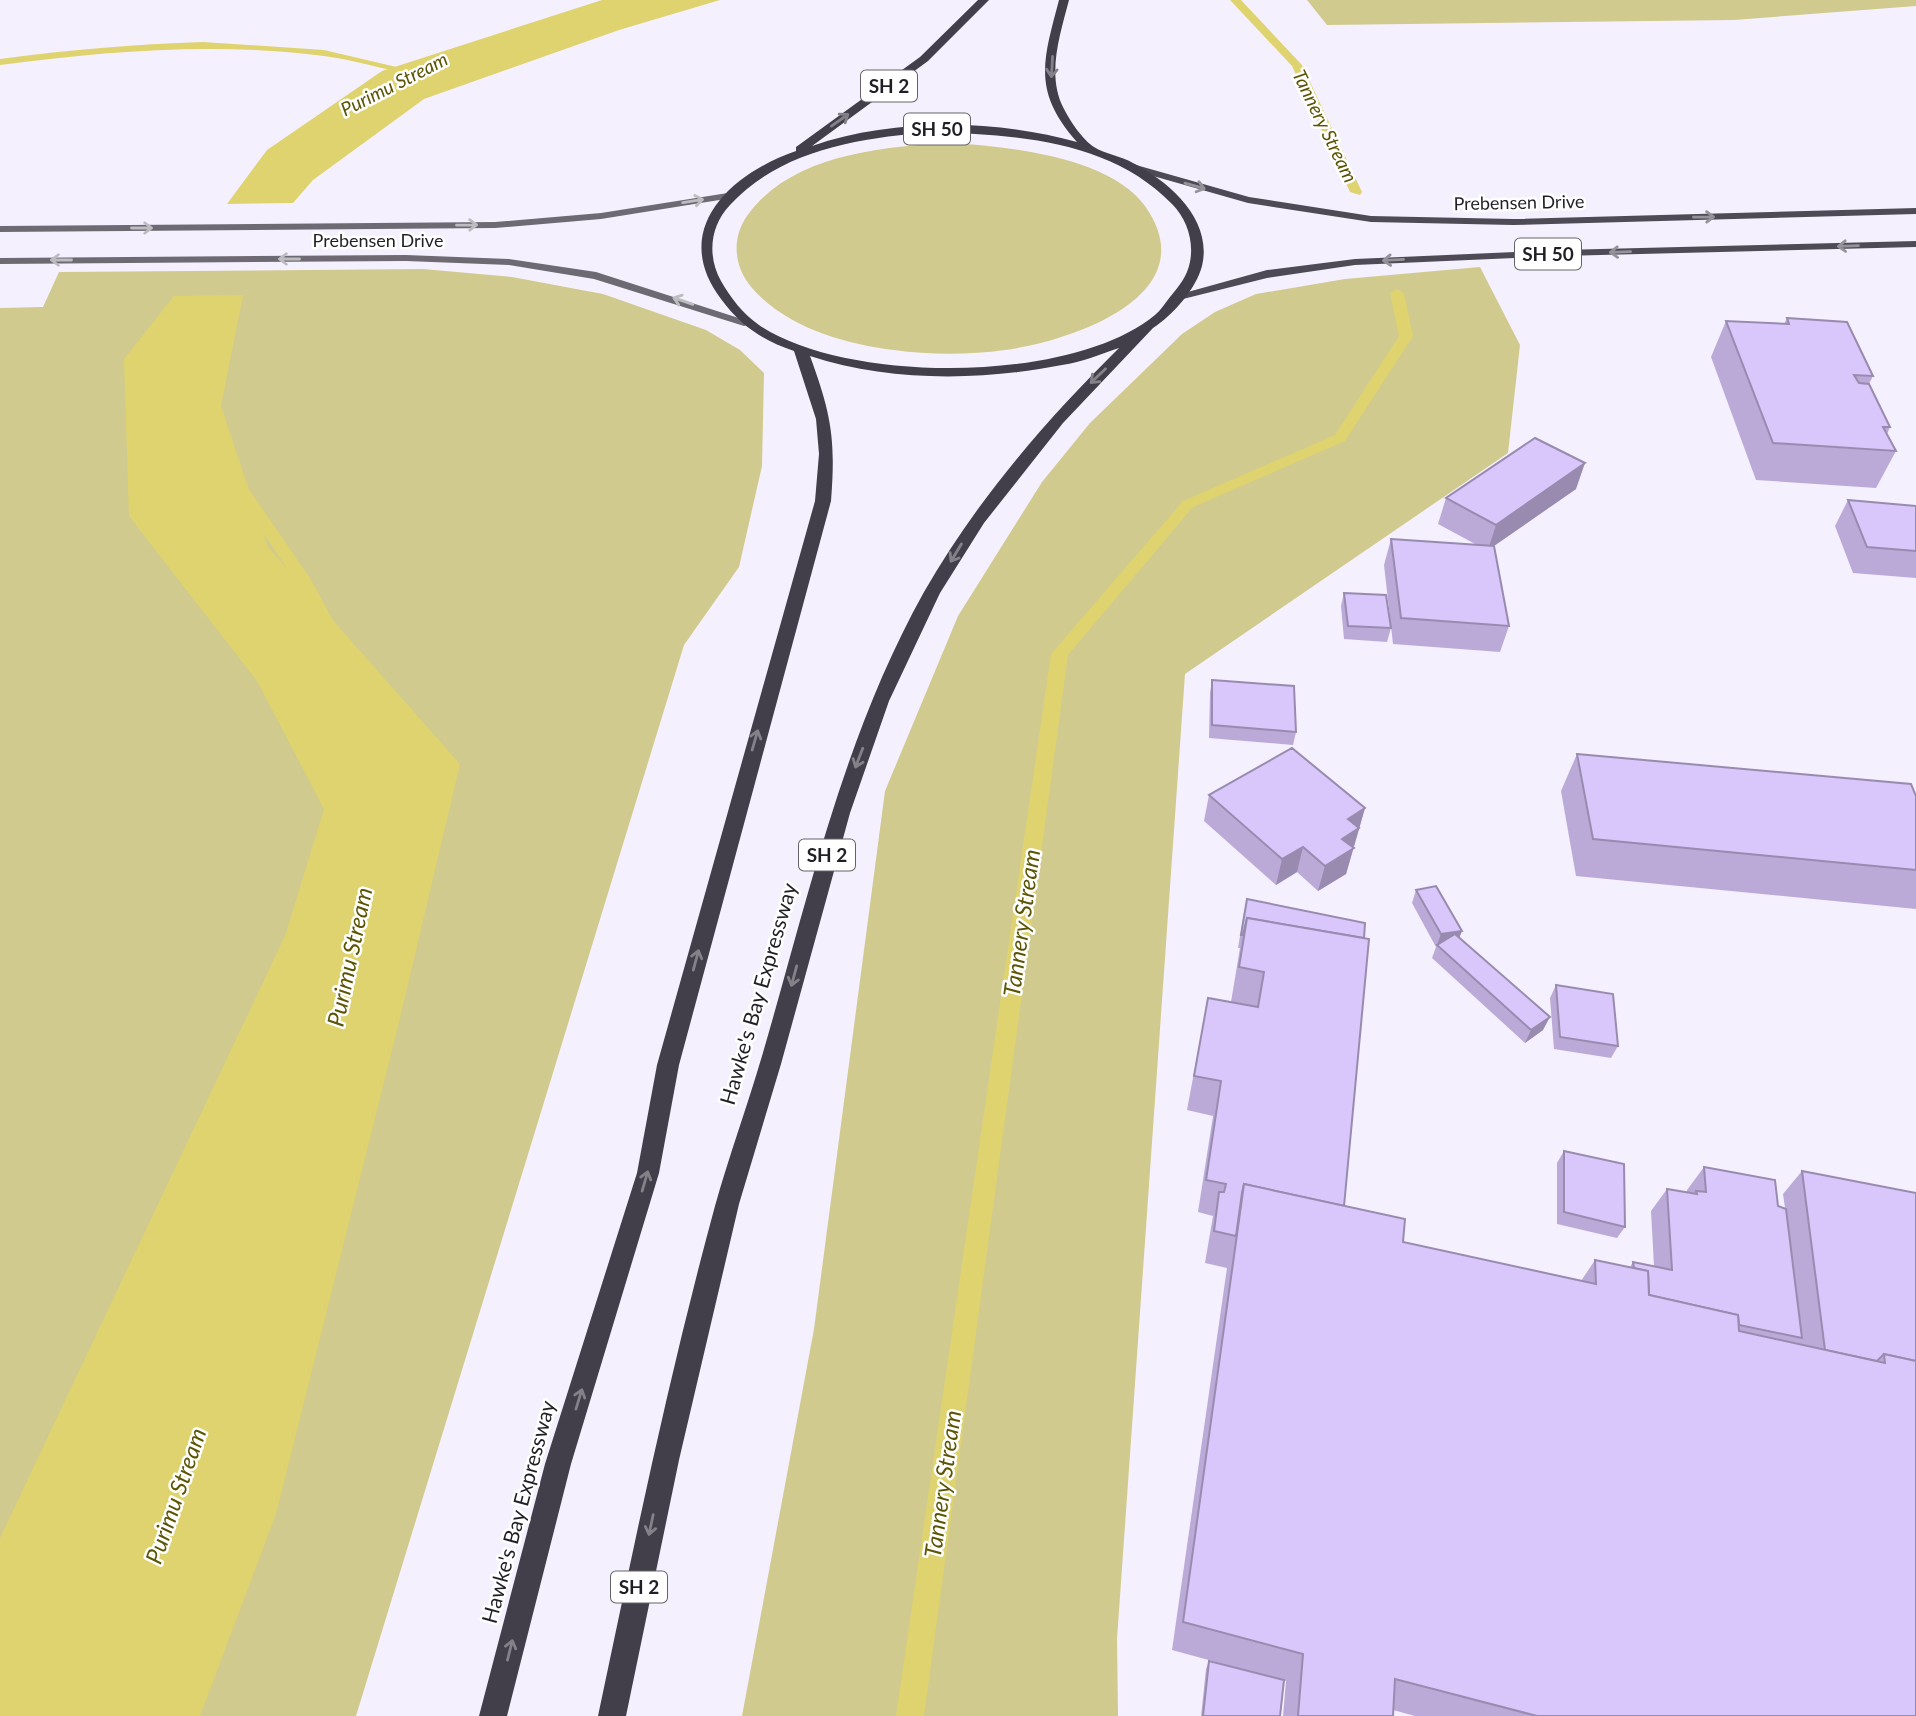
<svg xmlns="http://www.w3.org/2000/svg" width="1916" height="1716" font-family="Lato,sans-serif">
<style>
.green{fill:#d0ca8e}
.water{fill:#ded36f}
.lines{fill:none;stroke-linecap:round;stroke-linejoin:round}
.stream{fill:#ded36f;fill-rule:evenodd}
.secondary{fill:#6d6a73;fill-rule:evenodd}
.primary{fill:#4f4b56;fill-rule:evenodd}
.trunk{fill:#423e4a;fill-rule:evenodd}
.wall{fill:#bbaad7}
.shaded-wall{fill:#988baf}
.building{fill:#d9c6fa;stroke:#988baf;stroke-width:2}
.oneway{stroke:#848289}
.oneway2{stroke:#95939a}
.oneway3{stroke:#bdbcc0}
.labels{text-anchor:middle;stroke-width:5;stroke-linejoin:round;paint-order:stroke}
.far-street-label{font-size:18px;fill:#211f25;stroke:#fff}
.far-water-label{font-size:19px;font-style:italic;fill:#5c5402;stroke:#fff}
.shield{fill:#fff;stroke:#646266;stroke-width:2}
.shield-label{font-size:19px;font-weight:bold;fill:#211f25}
.street-label{font-size:21px;fill:#211f25;stroke:#fff}
.water-label{font-size:23px;font-style:italic;fill:#5c5402;stroke:#fff}
</style>
<rect width="100%" height="100%" fill="#f5f0fe"/>
<g class="green">
<path d="M 1307,0 L 1916,0 L 1916,6 L 1734,20 L 1327,25 Z"/>
<path d="M 949,143 C 1005,146 1109,156 1145,206 C 1208,295 1072,341 1005,350 C 969,355 930,355 894,350 C 844,344 786,327 752,288 C 734,267 731,239 747,216 C 790,155 880,147 949,143 Z"/>
<path d="M 1480,267 L 1520,345 L 1508,453 L 1185,674 L 1117,1639 L 1118,1716 L 742,1716 L 814,1329 L 885,791 L 958,616 L 1042,482 L 1090,423 L 1182,334 L 1215,312 L 1256,294 L 1345,279 Z"/>
<path d="M 423,269 L 512,277 L 603,294 L 706,330 L 740,350 L 764,373 L 762,466 L 739,567 L 684,645 L 356,1716 L 0,1716 L 0,308 L 43,307 L 59,272 Z"/>
</g>
<g class="water">
<path d="M 602,0 L 720,0 L 619,30 L 424,99 L 313,180 L 293,203 L 227,204 L 267,150 L 382,71 Z"/>
<path d="M 243,295 L 221,406 L 268,547 L 460,764 L 400,1018 L 276,1514 L 200,1716 L 0,1716 L 0,1538 L 285,936 L 324,809 L 257,681 L 129,516 L 124,359 L 174,296 Z"/>
</g>
<g class="lines">
<g class="stream">
<path d="M 1230,0 L 1241,0 L 1302,65 L 1362,192 L 1360,195 L 1350,192 L 1292,66 Z"/>
<path d="M 203,42 L 324,50 L 418,72 L 413,75 C 383,69 354,60 324,56 C 216,42 108,51 0,65 L 0,59 C 67,50 135,44 203,42 Z"/>
<path d="M 1397,289 L 1404,293 L 1413,336 L 1345,441 L 1193,507 L 1068,655 L 924,1716 L 896,1716 L 1051,654 L 1183,501 L 1335,435 L 1399,336 L 1390,293 Z"/>
<path d="M 241,483 L 246,485 L 310,578 L 334,622 L 332,626 L 320,626 L 294,579 L 233,488 Z"/>
</g>
<g class="secondary">
<path d="M 734,192 L 738,193 L 738,197 L 601,219 L 495,228 L 0,232 L 0,226 L 495,222 L 601,213 Z"/>
<path d="M 406,255 L 509,259 L 596,272 L 754,323 L 744,326 L 594,279 L 509,265 L 406,261 L 0,264 L 0,258 Z"/>
</g>
<g class="primary">
<path d="M 1129,163 L 1249,197 L 1371,216 L 1513,219 L 1916,208 L 1916,214 L 1513,225 L 1371,222 L 1248,203 L 1125,168 L 1125,164 Z"/>
<path d="M 1916,241 L 1916,247 L 1561,256 L 1355,265 L 1267,278 L 1183,299 L 1177,295 L 1267,270 L 1355,259 L 1561,250 Z"/>
</g>
<path class="trunk" d="M 978,0 L 989,0 L 928,61 L 812,146 C 894,118 994,119 1077,142 C 1032,91 1043,61 1059,0 L 1069,0 C 1060,35 1046,75 1064,109 C 1070,121 1083,140 1094,147 C 1105,154 1121,156 1133,163 C 1170,182 1213,220 1202,266 C 1196,289 1173,315 1153,328 L 1063,423 L 984,523 L 940,593 L 889,701 L 850,813 L 781,1064 L 739,1204 L 679,1460 L 626,1716 L 598,1716 C 634,1545 669,1375 715,1206 C 729,1156 747,1107 762,1056 C 808,899 843,737 924,592 C 976,501 1045,421 1119,348 C 1101,354 1082,362 1062,365 C 981,381 889,382 810,356 C 831,414 836,438 831,501 L 679,1065 L 659,1173 L 571,1464 L 507,1716 L 479,1716 L 545,1464 L 637,1173 L 657,1065 L 815,501 L 819,454 L 816,419 L 794,351 C 762,340 741,326 721,299 C 669,230 730,174 796,151 L 796,147 L 920,57 ZM 933,132 C 1017,135 1110,140 1172,204 C 1187,219 1194,241 1190,262 C 1187,277 1179,286 1170,297 C 1165,303 1161,310 1155,315 C 1072,384 846,384 759,325 C 743,314 730,297 721,281 C 707,256 710,226 730,205 C 782,149 860,138 933,132 Z"/>
</g>
<g class="wall">
<path d="M 1787,318 L 1873,376 L 1869,384 L 1890,427 L 1887,434 L 1896,451 L 1876,488 L 1756,480 L 1711,357 L 1726,321 L 1784,324 Z"/>
<path d="M 1576,489 L 1494,546 L 1509,626 L 1500,652 L 1393,644 L 1384,565 L 1391,539 L 1477,545 L 1438,524 L 1446,498 Z"/>
<path d="M 1848,500 L 1916,506 L 1916,578 L 1853,573 L 1835,526 Z"/>
<path d="M 1344,593 L 1391,628 L 1387,642 L 1344,639 L 1341,606 Z"/>
<path d="M 1212,680 L 1296,732 L 1293,745 L 1209,738 L 1210,693 Z"/>
<path d="M 1577,754 L 1916,796 L 1916,909 L 1576,876 L 1561,791 Z"/>
<path d="M 1209,795 L 1365,808 L 1346,874 L 1318,891 L 1297,872 L 1276,885 L 1204,821 Z"/>
<path d="M 1416,890 L 1462,931 L 1459,938 L 1543,1030 L 1525,1043 L 1432,958 L 1436,947 L 1412,903 Z"/>
<path d="M 1244,912 L 1344,1206 L 1403,1242 L 1581,1281 L 1595,1260 L 1630,1267 L 1633,1262 L 1654,1266 L 1651,1211 L 1667,1189 L 1687,1193 L 1687,1190 L 1704,1167 L 1778,1206 L 1785,1208 L 1783,1194 L 1802,1171 L 1916,1193 L 1916,1716 L 1415,1716 L 1393,1710 L 1393,1716 L 1283,1716 L 1286,1681 L 1172,1650 L 1227,1268 L 1205,1263 L 1213,1216 L 1198,1212 L 1213,1116 L 1187,1110 L 1208,998 L 1231,1002 L 1240,948 L 1238,948 Z"/>
<path d="M 1556,985 L 1618,1046 L 1611,1058 L 1554,1049 L 1550,998 Z"/>
<path d="M 1564,1151 L 1625,1227 L 1617,1238 L 1557,1224 L 1557,1163 Z"/>
<path d="M 1209,1661 L 1280,1716 L 1201,1716 L 1206,1669 Z"/>
</g>
<g class="shaded-wall">
<path d="M 1585,463 L 1576,489 L 1488,550 L 1496,525 Z"/>
<path d="M 1365,808 L 1346,874 L 1318,891 L 1325,866 L 1348,819 Z"/>
<path d="M 1303,847 L 1297,872 L 1276,885 L 1282,859 Z"/>
<path d="M 1462,931 L 1457,943 L 1437,945 L 1441,934 Z"/>
<path d="M 1550,1017 L 1543,1030 L 1525,1043 L 1531,1030 Z"/>
</g>
<g class="building">
<path d="M 1787,318 L 1847,322 L 1873,376 L 1854,375 L 1859,383 L 1869,384 L 1890,427 L 1883,427 L 1896,451 L 1773,443 L 1726,321 L 1789,324 Z"/>
<path d="M 1535,438 L 1585,463 L 1496,525 L 1446,498 Z"/>
<path d="M 1848,500 L 1916,506 L 1916,551 L 1867,547 Z"/>
<path d="M 1391,539 L 1494,546 L 1509,626 L 1401,618 Z"/>
<path d="M 1344,593 L 1386,595 L 1391,628 L 1348,626 Z"/>
<path d="M 1212,680 L 1294,686 L 1296,732 L 1212,725 Z"/>
<path d="M 1292,748 L 1365,808 L 1348,819 L 1359,828 L 1342,839 L 1354,848 L 1325,866 L 1303,847 L 1282,859 L 1209,795 Z"/>
<path d="M 1577,754 L 1911,784 L 1916,796 L 1916,870 L 1593,839 Z"/>
<path d="M 1436,886 L 1462,931 L 1441,934 L 1416,890 Z"/>
<path d="M 1247,899 L 1365,923 L 1364,938 L 1247,918 L 1243,935 L 1241,935 Z"/>
<path d="M 1247,918 L 1369,939 L 1344,1206 L 1244,1184 L 1242,1193 L 1236,1236 L 1214,1231 L 1219,1192 L 1224,1192 L 1226,1184 L 1206,1180 L 1221,1081 L 1194,1076 L 1208,998 L 1258,1007 L 1264,972 L 1239,967 Z"/>
<path d="M 1455,934 L 1550,1017 L 1531,1030 L 1437,945 Z"/>
<path d="M 1556,985 L 1613,994 L 1618,1046 L 1560,1037 Z"/>
<path d="M 1564,1151 L 1624,1164 L 1625,1227 L 1564,1212 Z"/>
<path d="M 1704,1167 L 1775,1180 L 1778,1206 L 1786,1209 L 1802,1338 L 1739,1325 L 1738,1315 L 1649,1295 L 1648,1271 L 1634,1268 L 1633,1262 L 1672,1270 L 1667,1189 L 1697,1194 L 1696,1191 L 1706,1192 Z"/>
<path d="M 1802,1171 L 1916,1193 L 1916,1361 L 1884,1354 L 1877,1361 L 1825,1350 Z"/>
<path d="M 1244,1184 L 1405,1219 L 1403,1242 L 1596,1284 L 1595,1260 L 1648,1271 L 1649,1295 L 1738,1315 L 1739,1331 L 1885,1363 L 1884,1354 L 1916,1361 L 1916,1716 L 1537,1716 L 1395,1679 L 1393,1716 L 1298,1716 L 1303,1654 L 1183,1622 Z"/>
<path d="M 1209,1661 L 1284,1680 L 1280,1716 L 1203,1716 Z"/>
</g>
<defs><path id="oneway-shaft" d="M-6 0H5M1.5-3L5.5 0L1.5 3" fill="none" stroke-width="1.6" stroke-linecap="round" stroke-linejoin="round" transform="scale(1.75)"/></defs>
<g class="oneway">
<use href="#oneway-shaft" transform="translate(1052 67) rotate(93)"/>
<use href="#oneway-shaft" transform="translate(840 120) rotate(-35)"/>
<use href="#oneway-shaft" transform="translate(1098 376) rotate(136)"/>
<use href="#oneway-shaft" transform="translate(956 553) rotate(121)"/>
<use href="#oneway-shaft" transform="translate(755 740) rotate(-74)"/>
<use href="#oneway-shaft" transform="translate(859 758) rotate(111)"/>
<use href="#oneway-shaft" transform="translate(696 960) rotate(-75)"/>
<use href="#oneway-shaft" transform="translate(794 976) rotate(105)"/>
<use href="#oneway-shaft" transform="translate(645 1181) rotate(-74)"/>
<use href="#oneway-shaft" transform="translate(579 1399) rotate(-73)"/>
<use href="#oneway-shaft" transform="translate(651 1525) rotate(102)"/>
<use href="#oneway-shaft" transform="translate(510 1650) rotate(-76)"/>
</g>
<g class="oneway2">
<use href="#oneway-shaft" transform="translate(1195 186) rotate(16)"/>
<use href="#oneway-shaft" transform="translate(1704 217) rotate(-1)"/>
<use href="#oneway-shaft" transform="translate(1848 246) rotate(178)"/>
<use href="#oneway-shaft" transform="translate(1620 252) rotate(178)"/>
<use href="#oneway-shaft" transform="translate(1393 260) rotate(177)"/>
</g>
<g class="oneway3">
<use href="#oneway-shaft" transform="translate(693 201) rotate(-9)"/>
<use href="#oneway-shaft" transform="translate(467 225) rotate(-1)"/>
<use href="#oneway-shaft" transform="translate(142 228)"/>
<use href="#oneway-shaft" transform="translate(289 259) rotate(180)"/>
<use href="#oneway-shaft" transform="translate(61 260) rotate(180)"/>
<use href="#oneway-shaft" transform="translate(683 301) rotate(-161)"/>
</g>
<g class="labels">
<g class="far-street-label">
<text transform="translate(1519 203) rotate(-1)" y="6">Prebensen Drive</text>
<text x="378" y="247">Prebensen Drive</text>
</g>
<g class="far-water-label">
<text transform="translate(394 84) rotate(-27)" y="7">Purimu Stream</text>
<text transform="translate(1325 126) rotate(64)" y="7">Tannery Stream</text>
</g>
<g class="shield">
<rect x="861" y="70.5" width="56" height="31" rx="5"/>
<rect x="904" y="113.5" width="66" height="31" rx="5"/>
<rect x="1515" y="238.5" width="66" height="31" rx="5"/>
<rect x="799" y="839.5" width="56" height="31" rx="5"/>
<rect x="611" y="1571.5" width="56" height="31" rx="5"/>
</g>
<g class="shield-label">
<text x="889" y="93">SH 2</text>
<text x="937" y="136">SH 50</text>
<text x="1548" y="261">SH 50</text>
<text x="827" y="862">SH 2</text>
<text x="639" y="1594">SH 2</text>
</g>
<g class="street-label">
<text transform="translate(759 994) rotate(-74)" y="7">Hawke's Bay Expressway</text>
<text transform="translate(519 1512) rotate(-75)" y="7">Hawke's Bay Expressway</text>
</g>
<g class="water-label">
<text transform="translate(1022 923) rotate(-82)" y="8">Tannery Stream</text>
<text transform="translate(350 957) rotate(-78)" y="8">Purimu Stream</text>
<text transform="translate(943 1484) rotate(-82)" y="8">Tannery Stream</text>
<text transform="translate(176 1496) rotate(-71)" y="8">Purimu Stream</text>
</g>
</g>
</svg>
